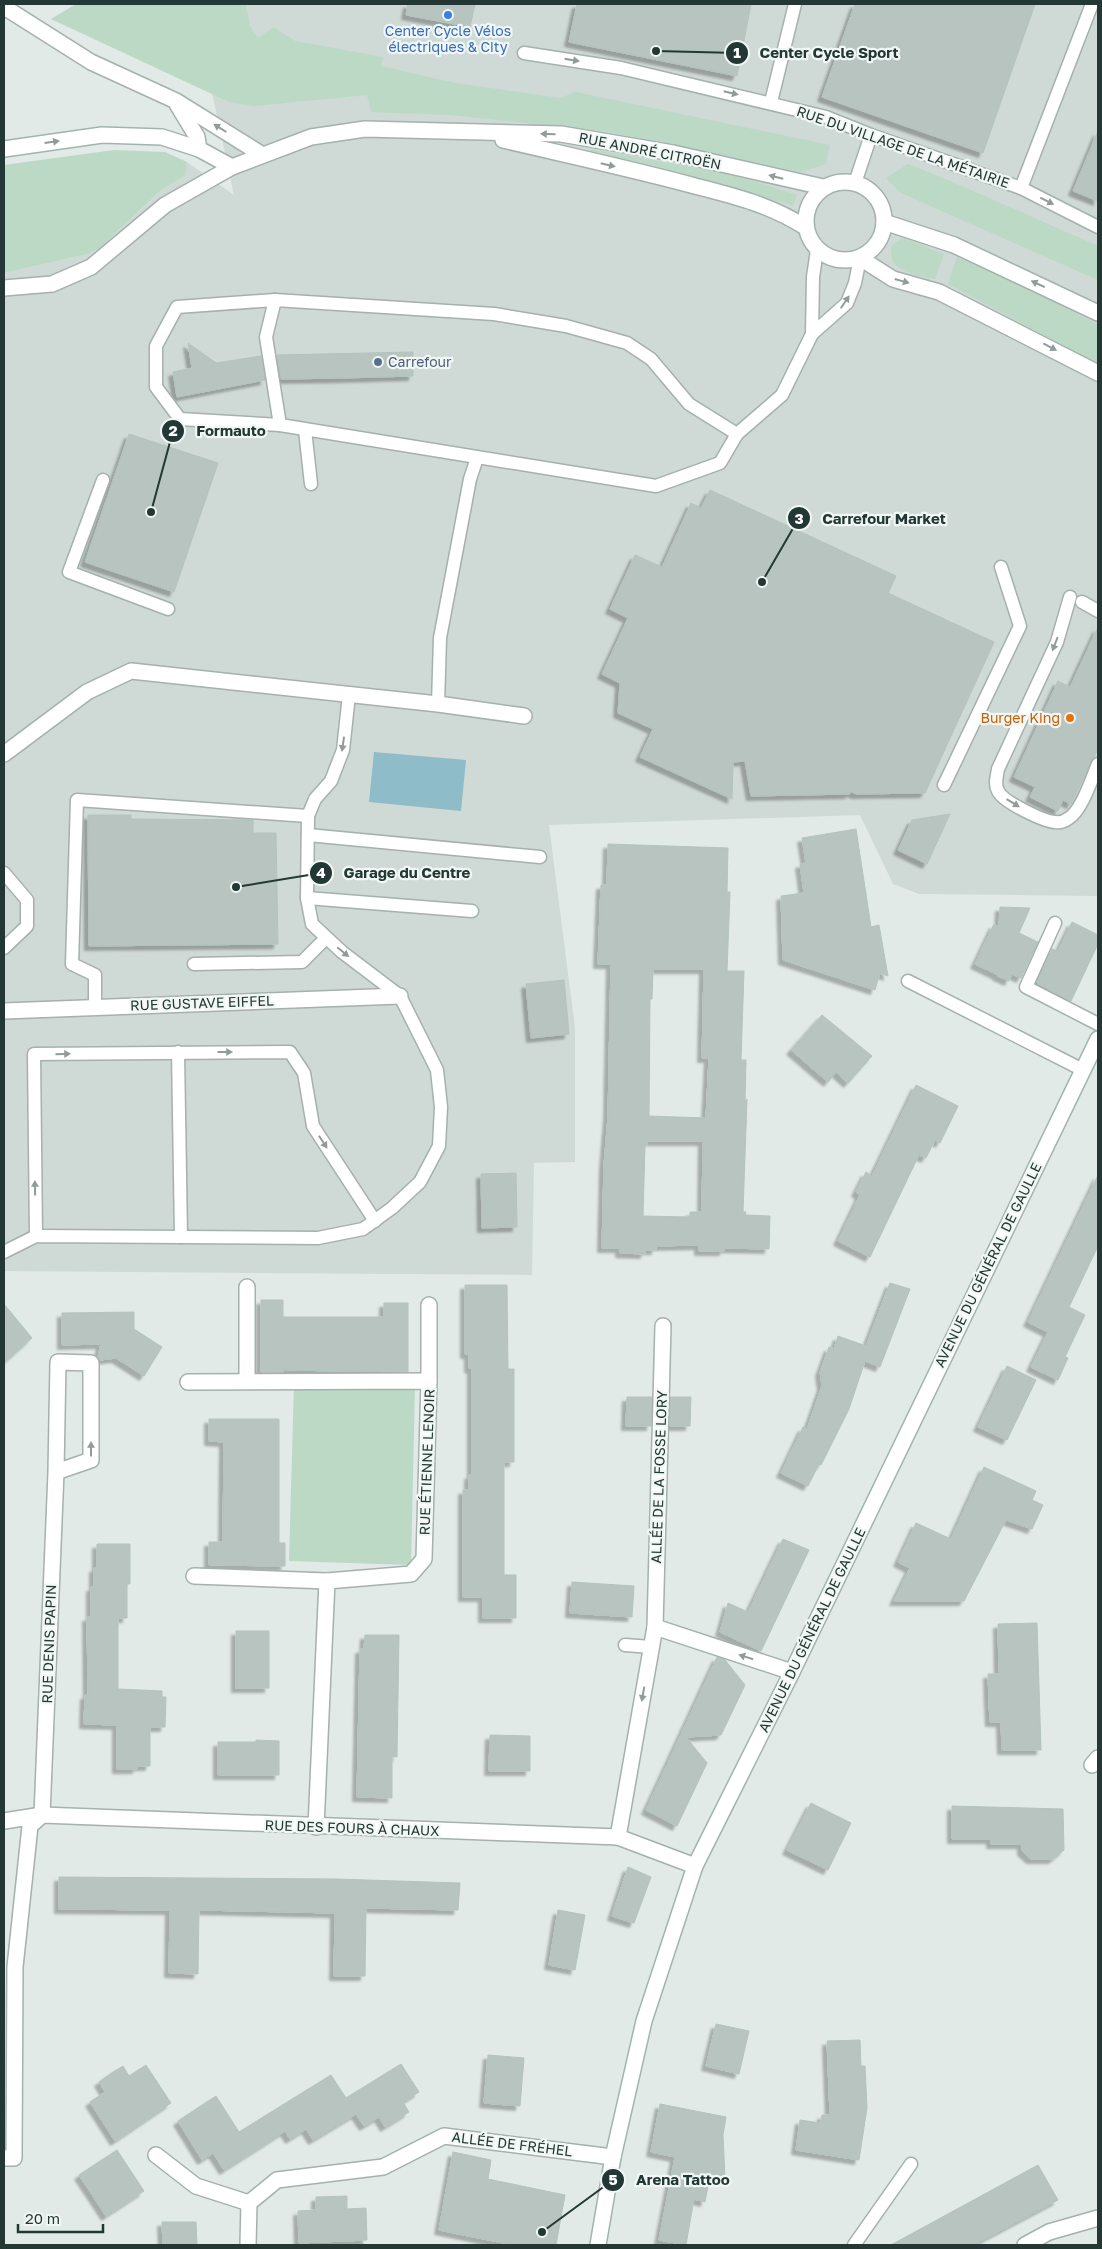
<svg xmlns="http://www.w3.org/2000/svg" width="1102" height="2249" font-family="'Golos Text',sans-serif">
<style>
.built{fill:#cfd9d5}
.green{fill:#bcd9c6}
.water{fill:#8fbcc9}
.building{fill:#b7c4c0;stroke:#b4c3be;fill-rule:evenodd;filter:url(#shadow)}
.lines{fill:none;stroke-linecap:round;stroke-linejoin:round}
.service-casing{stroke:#a4b1ad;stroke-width:15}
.minor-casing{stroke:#a4b1ad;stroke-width:18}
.secondary-casing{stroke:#a1b4af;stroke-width:18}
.service{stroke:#fff;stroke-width:12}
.minor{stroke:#fff;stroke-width:15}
.secondary{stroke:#fff;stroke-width:15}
.oneway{fill:#919c9a}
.shop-dot{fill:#3f7fe0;stroke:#f1f7f4;stroke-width:2}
.service-dot{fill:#5c6f8a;stroke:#f1f7f4;stroke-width:2}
.food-dot{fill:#e8710a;stroke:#f1f7f4;stroke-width:2}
.labels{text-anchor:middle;stroke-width:4.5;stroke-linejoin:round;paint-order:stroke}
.shop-label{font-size:14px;fill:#366cbe;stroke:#f1f7f4}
.street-label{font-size:14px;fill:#233834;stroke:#f1f7f4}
.service-label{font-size:14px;fill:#4e5e75;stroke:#f1f7f4;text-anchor:start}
.food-label{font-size:14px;fill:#c56008;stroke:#f1f7f4;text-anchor:end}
.leader{fill:none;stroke:#233834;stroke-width:2}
.callout-dot{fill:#233834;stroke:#f1f7f4;stroke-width:2}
.mark-label{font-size:15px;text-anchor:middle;font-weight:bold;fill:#fff}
.callout-label{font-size:15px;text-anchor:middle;font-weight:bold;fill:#233834;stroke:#f1f7f4;stroke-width:4.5;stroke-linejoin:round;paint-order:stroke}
</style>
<defs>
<filter id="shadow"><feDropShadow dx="-4.5" dy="4.5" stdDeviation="1" flood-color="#0004"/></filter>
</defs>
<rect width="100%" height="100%" fill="#e1eae6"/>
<path class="built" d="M 193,4 L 1098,4 L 1098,896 L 919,894 L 893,884 L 860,815 L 549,825 L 575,1028 L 575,1162 L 534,1163 L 532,1275 L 4,1271 L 4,273 L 88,254 L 100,248 L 160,191 L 184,175 L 187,162 L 234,195 Z"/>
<g class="green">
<path d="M 76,4 L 246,4 L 250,26 L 258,38 L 274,27 L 295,41 L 383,57 L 381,66 L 455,83 L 560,98 L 576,92 L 830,145 L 826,164 L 801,172 L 603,131 L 450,115 L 371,112 L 367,95 L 254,106 L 229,102 L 51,19 Z"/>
<path d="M 590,149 L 736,175 L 797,195 L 793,206 L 789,205 L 725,184 L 589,152 Z"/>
<path d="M 114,150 L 165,152 L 187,162 L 185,175 L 160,191 L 100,248 L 88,254 L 4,273 L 4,165 Z"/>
<path d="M 908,164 C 972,189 1035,219 1098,246 L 1098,280 L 901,193 L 886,178 Z"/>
<path d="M 903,238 L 944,254 L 935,279 C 916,275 885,272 892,245 Z"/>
<path d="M 957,257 L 1036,292 L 1098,325 L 1098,364 L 948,284 Z"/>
<path d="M 294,1383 L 415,1386 L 411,1565 L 289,1561 Z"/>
</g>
<path class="water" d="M 374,752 L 466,760 L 461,811 L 369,802 Z"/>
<g class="building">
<path d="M 408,4 L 475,4 L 470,27 L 406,15 Z"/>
<path d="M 577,4 L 751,4 L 737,76 L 569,42 Z"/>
<path d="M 855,4 L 1035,4 L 983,153 L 822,97 Z"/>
<path d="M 1098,131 L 1098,201 L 1073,191 Z"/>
<path d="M 188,343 L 216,363 L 261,356 L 265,380 L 177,397 L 173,372 L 192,368 Z"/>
<path d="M 413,352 L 413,376 L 344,378 L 281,379 L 277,355 Z"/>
<path d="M 129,434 L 218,463 L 174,592 L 85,562 Z"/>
<path d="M 710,490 L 896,576 L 888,593 L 994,642 L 925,793 L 856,794 L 849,791 L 850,794 L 751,796 L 745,761 L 733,762 L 732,799 L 640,757 L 653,729 L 618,713 L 620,683 L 602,674 L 628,618 L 610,609 L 635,555 L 662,567 L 691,503 L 701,508 Z"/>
<path d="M 1098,627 L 1098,749 L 1071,804 L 1063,800 L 1058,811 L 1030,797 L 1035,787 L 1014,777 L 1058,681 L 1070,687 Z"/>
<path d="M 950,814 L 927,864 L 898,850 L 912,820 Z"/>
<path d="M 88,815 L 131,815 L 131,819 L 253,820 L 253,833 L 276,833 L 278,944 L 89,946 Z"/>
<path d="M 856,829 L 871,927 L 879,925 L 888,976 L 880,973 L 875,990 L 783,960 L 781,896 L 804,893 L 800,864 L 806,863 L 802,838 Z"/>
<path d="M 608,844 L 728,848 L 727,892 L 730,892 L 727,971 L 744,971 L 741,1060 L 746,1060 L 745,1102 L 747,1099 L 743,1212 L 746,1212 L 745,1215 L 770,1216 L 769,1249 L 724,1248 L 724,1251 L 699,1251 L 699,1245 L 656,1246 L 656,1250 L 645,1250 L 645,1254 L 620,1253 L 620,1248 L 602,1248 L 604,1165 L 608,1117 L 611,964 L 598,964 L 601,885 L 607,885 ZM 653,969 L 704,969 L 702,1058 L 709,1058 L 706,1118 L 649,1116 L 650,999 L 652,999 ZM 647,1141 L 703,1141 L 702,1212 L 690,1212 L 690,1217 L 643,1216 L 645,1145 L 647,1146 Z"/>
<path d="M 1000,907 L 1030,908 L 1019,933 L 1038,942 L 1021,978 L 1012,974 L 1009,981 L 998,976 L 998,977 L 998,975 L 975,964 L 994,924 L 999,927 Z"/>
<path d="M 1072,922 L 1098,935 L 1098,944 L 1071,1001 L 1037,983 L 1052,949 L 1058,951 Z"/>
<path d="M 564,980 L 569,1034 L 531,1038 L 526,984 Z"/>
<path d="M 822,1015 L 872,1056 L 848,1083 L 836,1072 L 828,1082 L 791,1050 Z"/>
<path d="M 916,1085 L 958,1106 L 940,1143 L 935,1140 L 926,1158 L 919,1155 L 870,1257 L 838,1241 L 860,1195 L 856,1192 L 866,1172 L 872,1176 Z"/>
<path d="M 516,1173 L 517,1227 L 482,1228 L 481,1174 Z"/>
<path d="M 1098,1175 L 1098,1246 L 1069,1307 L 1085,1315 L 1065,1357 L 1068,1358 L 1058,1380 L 1031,1367 L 1048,1332 L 1028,1322 Z"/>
<path d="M 890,1283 L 910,1289 L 880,1367 L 865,1361 L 849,1409 L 821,1465 L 819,1464 L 808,1486 L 781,1473 L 803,1427 L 807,1429 L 822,1386 L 820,1372 L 829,1347 L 834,1349 L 838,1336 L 866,1346 Z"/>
<path d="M 465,1285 L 507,1285 L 508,1369 L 514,1369 L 514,1462 L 504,1462 L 504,1575 L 516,1575 L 516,1618 L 483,1618 L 483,1597 L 463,1597 L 463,1490 L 469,1490 L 469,1475 L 472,1475 L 472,1369 L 469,1368 L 469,1354 L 465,1354 Z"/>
<path d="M 261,1300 L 283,1300 L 283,1317 L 384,1317 L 384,1303 L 408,1303 L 408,1372 L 283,1370 L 283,1372 L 261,1372 Z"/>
<path d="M 4,1304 L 32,1338 L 4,1363 Z"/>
<path d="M 134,1312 L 134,1329 L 162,1347 L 144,1376 L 116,1358 L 100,1360 L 98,1357 L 101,1344 L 62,1345 L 62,1313 Z"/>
<path d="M 1007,1366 L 1036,1380 L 1007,1440 L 978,1427 Z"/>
<path d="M 627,1397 L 652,1397 L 651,1426 L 626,1426 Z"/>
<path d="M 670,1397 L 691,1397 L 690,1426 L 670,1426 Z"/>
<path d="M 209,1419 L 279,1419 L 279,1543 L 285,1543 L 285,1566 L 209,1565 L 209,1542 L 223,1542 L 224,1442 L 209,1441 Z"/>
<path d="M 984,1467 L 1036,1491 L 1032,1500 L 1043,1505 L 1032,1529 L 1006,1520 L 964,1601 L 894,1601 L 910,1568 L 898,1562 L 916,1523 L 951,1539 Z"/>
<path d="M 783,1539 L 809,1550 L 761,1651 L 720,1632 L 728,1603 L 748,1612 Z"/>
<path d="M 97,1544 L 130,1544 L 130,1584 L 127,1584 L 127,1618 L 118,1618 L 118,1689 L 162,1691 L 162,1697 L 166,1697 L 165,1727 L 150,1727 L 150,1766 L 137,1766 L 137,1769 L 117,1769 L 117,1725 L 84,1724 L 85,1695 L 88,1695 L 87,1617 L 91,1617 L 91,1587 L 94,1587 L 94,1568 L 97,1568 Z"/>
<path d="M 572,1582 L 634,1586 L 632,1617 L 570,1613 Z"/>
<path d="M 1037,1623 L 1041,1750 L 1002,1750 L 1001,1722 L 990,1722 L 989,1701 L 988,1674 L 999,1674 L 998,1624 Z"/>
<rect x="236" y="1631" width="33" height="57"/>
<path d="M 365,1635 L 399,1635 L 397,1757 L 392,1756 L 392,1798 L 357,1797 L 360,1649 L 364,1649 Z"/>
<path d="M 717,1657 L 725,1660 L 745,1685 L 721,1735 L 686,1737 L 707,1763 L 677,1826 L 646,1810 Z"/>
<path d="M 490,1735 L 530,1736 L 530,1771 L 489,1771 Z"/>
<path d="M 256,1740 L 279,1741 L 279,1775 L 218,1775 L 218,1742 L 256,1742 Z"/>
<path d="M 811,1803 L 851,1823 L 828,1870 L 787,1850 Z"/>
<path d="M 952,1806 L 1063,1809 L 1064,1850 L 1053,1859 L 1031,1859 L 1022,1851 L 1022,1844 L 991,1844 L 991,1839 L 952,1839 Z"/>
<path d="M 628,1867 L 651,1877 L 634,1923 L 612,1916 Z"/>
<path d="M 59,1877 L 336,1879 L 460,1883 L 458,1910 L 366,1908 L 365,1976 L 334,1976 L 335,1913 L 199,1910 L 198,1974 L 169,1973 L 170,1910 L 59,1909 Z"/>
<path d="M 558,1910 L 585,1915 L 575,1970 L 549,1965 Z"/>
<path d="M 716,2024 L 749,2031 L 739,2074 L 706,2066 Z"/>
<path d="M 860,2040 L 861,2066 L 865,2066 L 867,2108 L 859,2160 L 796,2150 L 800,2120 L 821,2123 L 822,2115 L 830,2115 L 827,2041 Z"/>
<path d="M 488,2055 L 524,2058 L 520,2106 L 484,2103 Z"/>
<path d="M 401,2064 L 419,2092 L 403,2102 L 409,2112 L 385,2127 L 379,2117 L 364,2126 L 356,2114 L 313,2140 L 306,2129 L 290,2139 L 285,2131 L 224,2170 L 213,2153 L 202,2160 L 178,2121 L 216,2096 L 239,2132 L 331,2075 L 346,2098 Z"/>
<path d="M 146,2065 L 171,2103 L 115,2141 L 90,2102 L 105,2092 L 99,2082 L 110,2074 L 123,2066 L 129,2076 Z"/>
<path d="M 660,2104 L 726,2117 L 723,2135 L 725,2179 L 710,2176 L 705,2202 L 694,2199 L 686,2245 L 659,2240 L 675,2157 L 651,2152 Z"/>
<path d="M 117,2150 L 144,2191 L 106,2216 L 79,2175 Z"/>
<path d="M 453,2152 L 491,2160 L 488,2179 L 565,2195 L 556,2245 L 513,2245 L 439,2230 Z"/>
<path d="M 1038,2165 L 1058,2200 L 973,2245 L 891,2245 Z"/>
<path d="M 347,2196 L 347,2209 L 366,2208 L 367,2240 L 299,2243 L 298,2211 L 316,2210 L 316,2197 Z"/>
<path d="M 162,2222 L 196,2222 L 197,2245 L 163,2245 Z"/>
</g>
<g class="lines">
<defs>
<g id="service">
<path d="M 524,53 L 621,68 L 826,117 L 871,135 L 1021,188 L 1098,227"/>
<path d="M 771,102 L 795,4"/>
<path d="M 855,183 L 871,135"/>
<path d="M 1021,188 L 1092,4"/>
<path d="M 275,300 L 494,314 L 566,326 L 627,343 L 651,359 L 689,404 L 737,434 L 720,463 L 656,486 L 280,425 L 266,337 Z"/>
<path d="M 275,300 L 177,307 L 156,346 L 156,387 L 180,419 L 280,425"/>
<path d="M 812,334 L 813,277 L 817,250"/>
<path d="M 305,430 L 311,484"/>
<path d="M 737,434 L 782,395 L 812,334 L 847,303 L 855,283 L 860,258"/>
<path d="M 103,480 L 69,572 L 168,609"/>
<path d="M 1070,597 L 1057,642 L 998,769 C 997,776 994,784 998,791 C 1003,802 1043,821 1055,822 C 1060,823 1065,821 1069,818 C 1082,810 1092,778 1098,764"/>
<path d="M 1082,602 L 1098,611"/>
<path d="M 438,704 L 440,638 L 470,479 L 477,458"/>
<path d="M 944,785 L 1020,626 L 1001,567"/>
<path d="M 308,835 L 540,857"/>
<path d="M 4,873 L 27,900 L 27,926 L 4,948"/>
<path d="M 307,898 L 472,911"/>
<path d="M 1055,923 L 1026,987 L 1098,1024"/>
<path d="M 194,964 L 302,962 L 326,938"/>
<path d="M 908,981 L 1083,1070"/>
<path d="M 95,1007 L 95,975 L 72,964 L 77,800 L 308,816"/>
<path d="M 178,1052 L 181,1237"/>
<path d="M 36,1236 L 34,1054 L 290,1052 L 304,1073 L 313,1126 L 375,1221"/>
<path d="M 4,1252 L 36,1236 L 318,1238 L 363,1229 L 392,1208 L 420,1182 L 439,1146 L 441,1107 L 437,1070 L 400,996 L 342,952 L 312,924 L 307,898 L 308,816 L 315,799 L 331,781 L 343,750 L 349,695"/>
<path d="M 625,1645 L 651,1647"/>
<path d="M 854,2245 L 911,2164"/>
</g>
<g id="minor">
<path d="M 4,7 L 91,62 L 176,101 L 261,154"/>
<path d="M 177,104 L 197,137 L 199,149 L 232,167"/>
<path d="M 503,140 C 567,155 632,169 695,186 C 734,196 771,205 805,227"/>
<circle cx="845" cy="221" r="39"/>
<path d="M 884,222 L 954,245 L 1098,313"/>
<path d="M 860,258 L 893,279 L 939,292 L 1098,373"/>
<path d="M 4,288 L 52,284 L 91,267 L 165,205 L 232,167 L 311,137 L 365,129 L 561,134 L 673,153 L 823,187"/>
<path d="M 4,754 L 87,692 L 131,671 L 438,704 L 524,716"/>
<path d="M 4,1011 L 400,996"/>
<path d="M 429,1305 L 429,1381"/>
<path d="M 247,1380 L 247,1287"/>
<path d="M 188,1382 L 429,1381 L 424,1559 L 411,1574 L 327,1581 L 316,1827"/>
<path d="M 194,1576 L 327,1581"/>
<path d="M 655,1627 L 663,1326"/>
<path d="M 1092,1765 L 1098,1758"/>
<path d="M 4,1821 L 42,1815 L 618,1837 L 695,1866"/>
<path d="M 618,1837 L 655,1627 L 792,1672"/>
<path d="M 156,2155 L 196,2186 L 249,2203"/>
<path d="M 4,2158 L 14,2158 L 15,1967 L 30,1826 L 42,1815 L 56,1472 L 58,1362 L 91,1363 L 91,1460 L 56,1472"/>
<path d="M 248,2245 L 249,2203 L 277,2180 L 383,2167 L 444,2136 L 613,2157"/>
<path d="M 1025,2245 L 1049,2232 L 1098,2218"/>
</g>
<g id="secondary">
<path d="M 4,149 L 102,135 L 162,137 L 199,149"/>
<path d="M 598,2245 L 613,2157 L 644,2021 L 695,1866 L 792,1672 L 1098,1039"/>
</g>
</defs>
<use href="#service" class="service-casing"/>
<use href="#minor" class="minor-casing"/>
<use href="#secondary" class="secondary-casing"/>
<use href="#service" class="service"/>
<use href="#minor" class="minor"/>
<use href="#secondary" class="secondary"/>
</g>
<defs><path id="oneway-solid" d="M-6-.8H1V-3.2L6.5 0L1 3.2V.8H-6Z" transform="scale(1.25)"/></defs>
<g class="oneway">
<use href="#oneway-solid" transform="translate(572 60) rotate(9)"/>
<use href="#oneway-solid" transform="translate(731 93) rotate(13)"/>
<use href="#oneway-solid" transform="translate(220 128) rotate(-148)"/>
<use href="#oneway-solid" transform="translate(548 134) rotate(-179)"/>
<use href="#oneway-solid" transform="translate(52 142) rotate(-8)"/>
<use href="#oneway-solid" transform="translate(608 165) rotate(13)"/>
<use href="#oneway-solid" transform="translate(776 177) rotate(-166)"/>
<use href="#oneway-solid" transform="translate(1047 201) rotate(27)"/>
<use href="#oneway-solid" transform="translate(902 281) rotate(16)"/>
<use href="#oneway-solid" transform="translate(1038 284) rotate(-155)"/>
<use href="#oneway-solid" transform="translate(845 302) rotate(-56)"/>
<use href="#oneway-solid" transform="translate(1050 347) rotate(28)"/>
<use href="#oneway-solid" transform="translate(1055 644) rotate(111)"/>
<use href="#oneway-solid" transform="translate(343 744) rotate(98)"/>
<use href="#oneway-solid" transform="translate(1013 803) rotate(31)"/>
<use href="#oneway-solid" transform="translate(343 952) rotate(39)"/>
<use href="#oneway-solid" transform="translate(225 1052)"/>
<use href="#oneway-solid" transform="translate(63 1054) rotate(-1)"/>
<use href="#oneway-solid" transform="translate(323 1142) rotate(57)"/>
<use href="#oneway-solid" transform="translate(35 1188) rotate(-91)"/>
<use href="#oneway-solid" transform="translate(91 1449) rotate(-90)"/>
<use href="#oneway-solid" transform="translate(746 1657) rotate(-162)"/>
<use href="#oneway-solid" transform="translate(643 1694) rotate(100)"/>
</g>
<circle class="shop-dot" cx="448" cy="15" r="5"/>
<circle class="service-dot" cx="378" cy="362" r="5"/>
<circle class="food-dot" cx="1070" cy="718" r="5"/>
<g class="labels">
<g class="shop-label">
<text x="448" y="36">Center Cycle Vélos<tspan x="448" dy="16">électriques &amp; City</tspan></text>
</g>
<g class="street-label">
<text transform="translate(903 147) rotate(19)" y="5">RUE DU VILLAGE DE LA MÉTAIRIE</text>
<text transform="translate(650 151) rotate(11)" y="5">RUE ANDRÉ CITROËN</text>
<text transform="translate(202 1003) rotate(-2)" y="5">RUE GUSTAVE EIFFEL</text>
<text transform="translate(988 1265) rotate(-64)" y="5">AVENUE DU GÉNÉRAL DE GAULLE</text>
<text transform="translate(427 1462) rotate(-88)" y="5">RUE ÉTIENNE LENOIR</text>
<text transform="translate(659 1477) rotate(-88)" y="5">ALLÉE DE LA FOSSE LORY</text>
<text transform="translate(812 1630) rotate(-64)" y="5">AVENUE DU GÉNÉRAL DE GAULLE</text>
<text transform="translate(49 1644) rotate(-88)" y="5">RUE DENIS PAPIN</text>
<text transform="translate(352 1828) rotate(2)" y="5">RUE DES FOURS À CHAUX</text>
<text transform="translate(512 2144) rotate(7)" y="5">ALLÉE DE FRÉHEL</text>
</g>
<g class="service-label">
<text x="388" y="367">Carrefour</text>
</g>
<g class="food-label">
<text x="1060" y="723">Burger King</text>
</g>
</g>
<path class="leader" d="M656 51L737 53M151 512L173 431M762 582L799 518M236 887L321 873M542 2232L613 2180"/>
<g class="callout-dot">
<circle cx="656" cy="51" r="5"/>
<circle cx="151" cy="512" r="5"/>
<circle cx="762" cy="582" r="5"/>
<circle cx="236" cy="887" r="5"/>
<circle cx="542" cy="2232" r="5"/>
<circle cx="737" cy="53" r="12"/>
<circle cx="173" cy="431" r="12"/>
<circle cx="799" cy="518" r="12"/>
<circle cx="321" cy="873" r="12"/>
<circle cx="613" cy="2180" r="12"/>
</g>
<g class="mark-label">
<text x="737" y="58">1</text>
<text x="173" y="436">2</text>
<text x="799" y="524">3</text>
<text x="321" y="878">4</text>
<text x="613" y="2185">5</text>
</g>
<g class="callout-label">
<text x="829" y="58">Center Cycle Sport</text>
<text x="231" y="436">Formauto</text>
<text x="884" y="524">Carrefour Market</text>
<text x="407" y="878">Garage du Centre</text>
<text x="683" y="2185">Arena Tattoo</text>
</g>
<rect width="1102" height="2249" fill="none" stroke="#233834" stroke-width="10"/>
<path d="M18 2224v8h85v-8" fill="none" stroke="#233834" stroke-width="2.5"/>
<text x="25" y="2224" font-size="15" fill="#233834" stroke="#f1f7f4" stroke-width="4" paint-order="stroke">20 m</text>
</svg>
